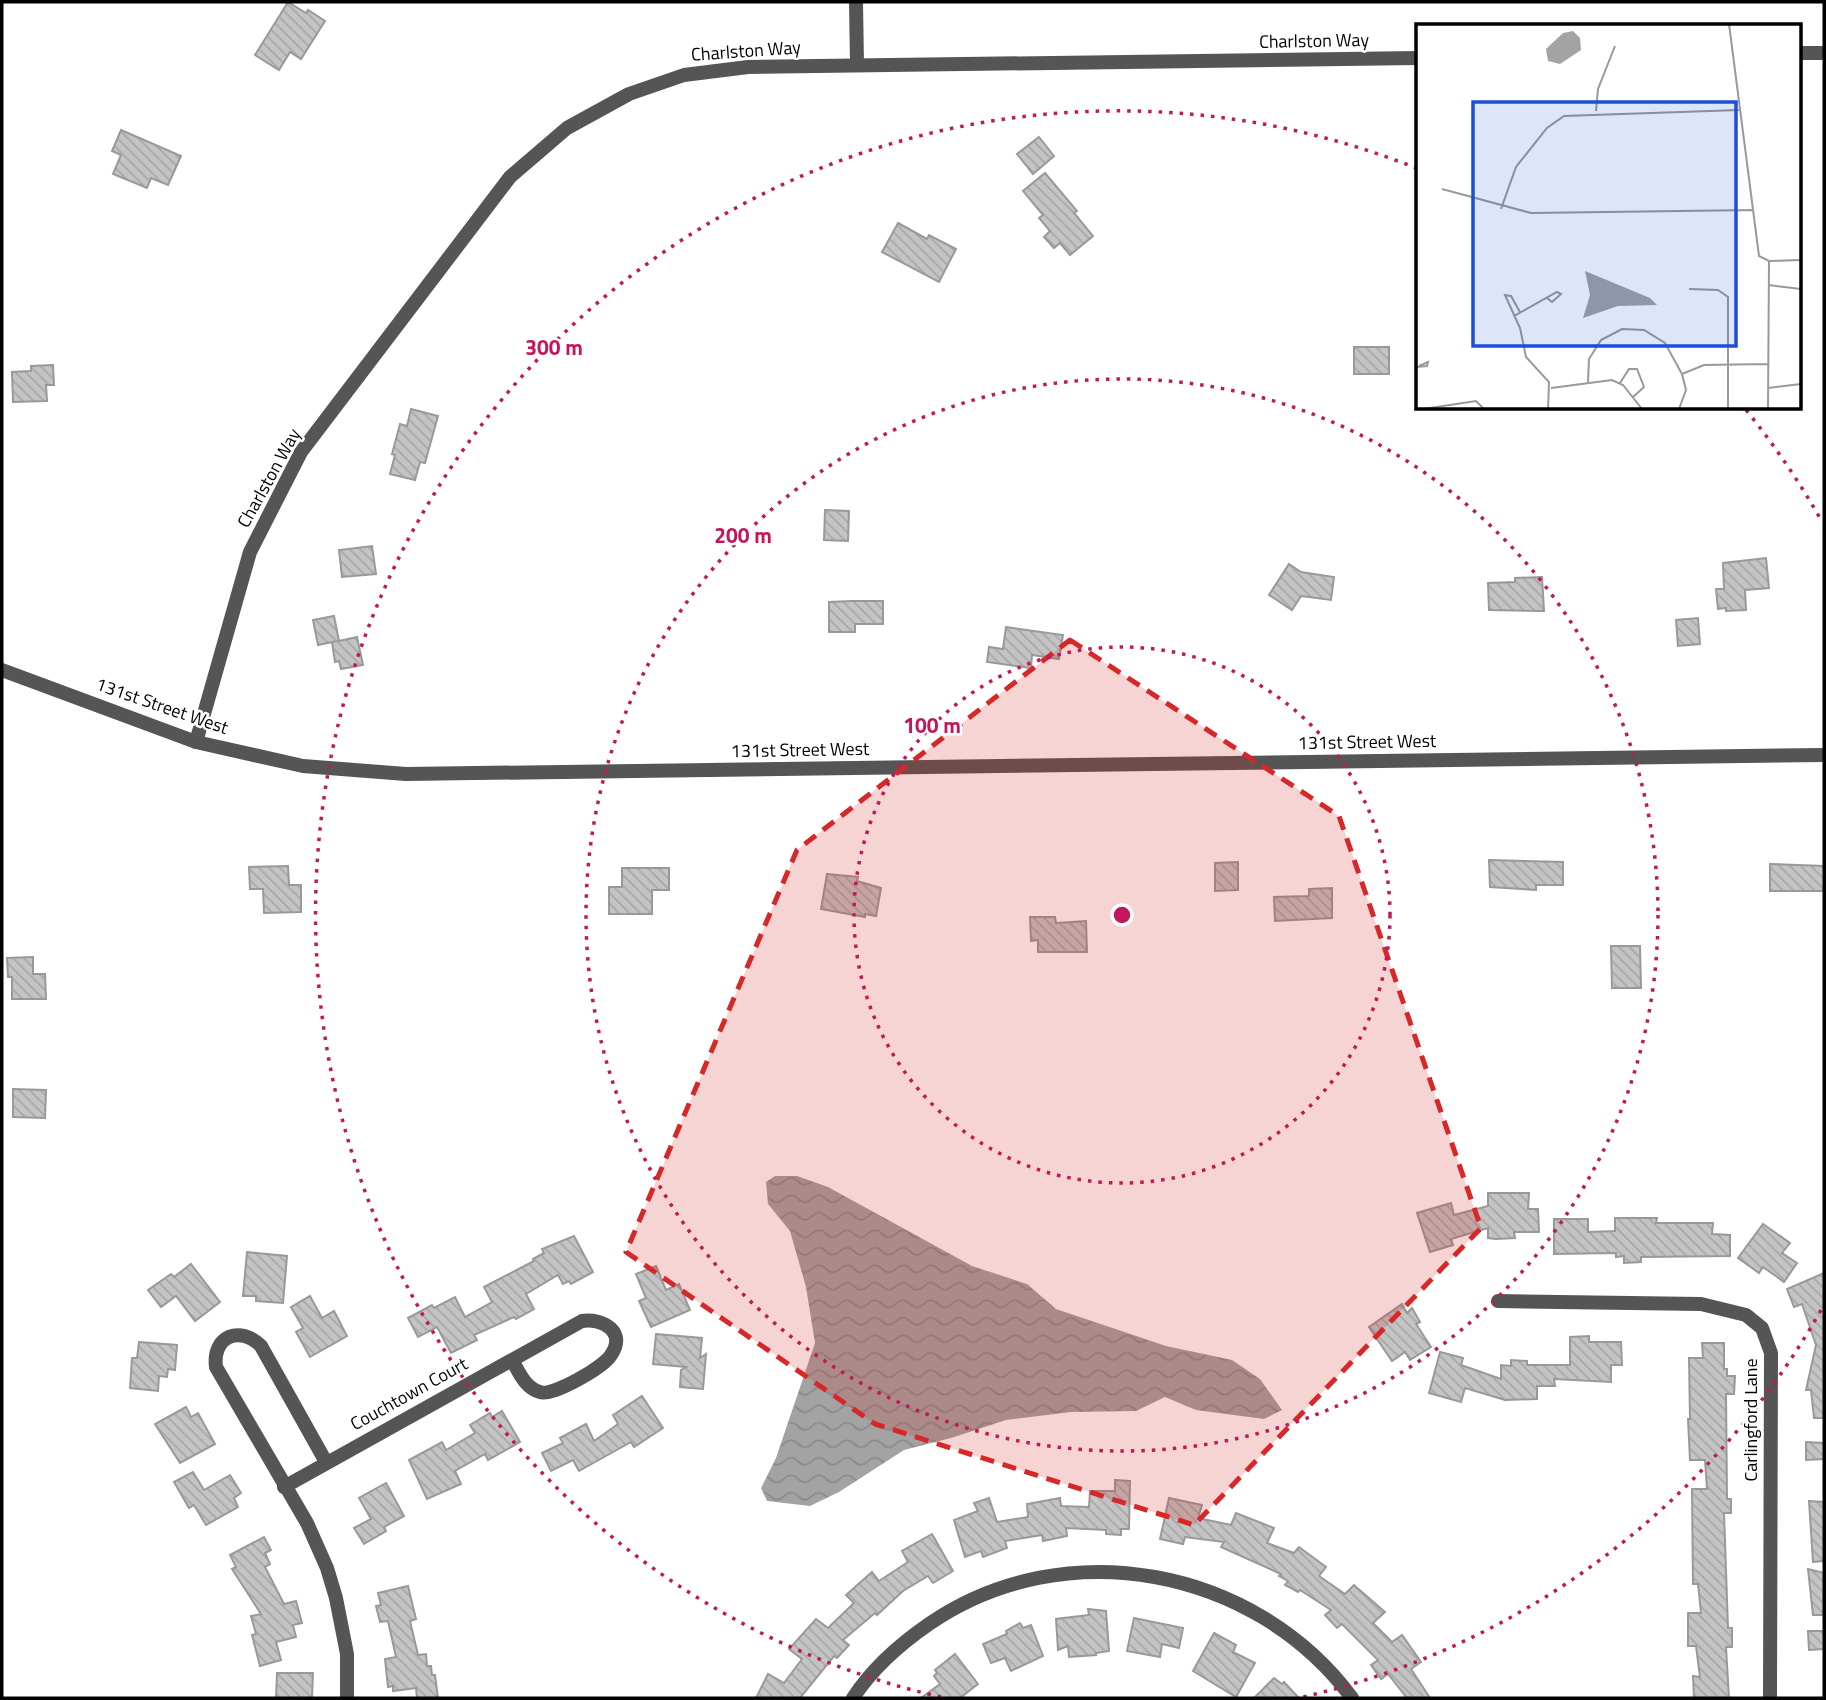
<svg xmlns="http://www.w3.org/2000/svg" width="1826" height="1700" font-family="'Titillium Web',sans-serif">
<style>
.water{fill:url(#water-waves)}
.building{fill:url(#building-back-hatch);stroke:#999;stroke-width:2}
.lines{fill:none;stroke-linecap:round;stroke-linejoin:round}
.street{stroke:#555;stroke-width:14}
.marked{fill:#d62828;fill-opacity:0.2;stroke:#d62828;stroke-width:5;stroke-dasharray:14 9;stroke-linejoin:round}
.ring{fill:none;stroke:#c2185b;stroke-width:3.5;stroke-dasharray:3.5 7}
.labels{text-anchor:middle;stroke-width:5;stroke-linejoin:round;paint-order:stroke}
.street-label{font-size:18px;fill:#000;stroke:#fff}
.inset-road{fill:none;stroke:#999;stroke-width:2}
.view{fill:#1d4ed8;fill-opacity:0.15;stroke:#1d4ed8;stroke-width:3.5}
.inset-edge{fill:none;stroke:#000;stroke-width:3.5}
.centre{fill:#c2185b;stroke:#fff;stroke-width:3.5}
.ring-label{font-size:21px;text-anchor:middle;font-weight:bold;fill:#c2185b;stroke:#fff;stroke-width:5;stroke-linejoin:round;paint-order:stroke}
</style>
<defs>
<pattern id="water-waves" width="16" height="10" patternUnits="userSpaceOnUse" patternTransform="scale(1.75)"><rect width="16" height="10" fill="#a3a3a3"/><path d="M0 5q4-4 8 0t8 0" fill="none" stroke="#8b8b8b"/></pattern>
<pattern id="building-back-hatch" width="6" height="6" patternUnits="userSpaceOnUse" patternTransform="scale(1.75)"><rect width="6" height="6" fill="#c4c4c4"/><path d="M-1 5l2 2M0 0l6 6M5-1l2 2" fill="none" stroke="#a7a7a7"/></pattern>
</defs>
<rect width="100%" height="100%" fill="#fff"/>
<path class="water" d="M 775,1176 L 797,1176 L 828,1187 L 972,1266 L 1027,1284 L 1056,1309 L 1166,1346 L 1232,1360 L 1260,1379 L 1282,1410 L 1264,1419 L 1196,1410 L 1165,1397 L 1136,1411 L 1071,1412 L 1006,1420 L 951,1438 L 904,1450 L 839,1492 L 810,1506 L 767,1501 L 761,1488 L 776,1458 L 815,1343 L 806,1287 L 790,1231 L 768,1204 L 766,1182 Z"/>
<g class="building">
<path d="M 288,2 L 306,13 L 308,10 L 325,21 L 301,59 L 290,52 L 279,70 L 255,55 Z"/>
<path d="M 121,130 L 181,156 L 168,185 L 151,178 L 147,188 L 113,174 L 121,155 L 112,151 Z"/>
<path d="M 1039,137 L 1054,156 L 1033,174 L 1017,154 Z"/>
<path d="M 1045,173 L 1077,211 L 1074,213 L 1093,236 L 1070,255 L 1060,243 L 1054,248 L 1044,237 L 1050,231 L 1039,218 L 1043,215 L 1023,191 Z"/>
<path d="M 898,223 L 927,239 L 929,235 L 956,249 L 939,282 L 882,252 Z"/>
<rect x="1354" y="347" width="35" height="27"/>
<path d="M 53,365 L 54,385 L 46,385 L 47,401 L 13,402 L 12,372 L 31,371 L 31,366 Z"/>
<path d="M 411,409 L 438,416 L 425,463 L 420,462 L 415,480 L 390,474 L 395,455 L 392,454 L 400,424 L 407,426 Z"/>
<path d="M 825,510 L 849,511 L 848,541 L 824,540 Z"/>
<path d="M 372,546 L 376,574 L 342,577 L 339,550 Z"/>
<path d="M 1766,558 L 1769,588 L 1745,590 L 1746,610 L 1726,611 L 1726,608 L 1718,609 L 1716,589 L 1724,589 L 1723,563 Z"/>
<path d="M 1289,564 L 1301,572 L 1334,577 L 1331,600 L 1301,596 L 1292,610 L 1269,595 Z"/>
<path d="M 1542,577 L 1544,611 L 1489,610 L 1488,583 L 1515,582 L 1515,578 Z"/>
<path d="M 852,601 L 883,601 L 883,624 L 855,624 L 855,632 L 829,632 L 829,602 Z"/>
<path d="M 334,616 L 339,641 L 357,637 L 363,665 L 341,669 L 339,661 L 335,662 L 332,642 L 337,641 L 318,645 L 313,620 Z"/>
<path d="M 1698,618 L 1700,644 L 1678,646 L 1676,620 Z"/>
<path d="M 1006,627 L 1063,635 L 1059,659 L 1032,655 L 1031,668 L 987,662 L 989,647 L 1003,649 Z"/>
<path d="M 1489,860 L 1563,862 L 1563,885 L 1536,885 L 1536,890 L 1490,887 Z"/>
<path d="M 1238,862 L 1238,890 L 1215,891 L 1215,863 Z"/>
<path d="M 1770,864 L 1824,866 L 1824,891 L 1770,891 Z"/>
<path d="M 288,866 L 289,885 L 301,885 L 301,912 L 264,913 L 263,889 L 250,889 L 249,867 Z"/>
<path d="M 622,868 L 669,868 L 669,890 L 652,890 L 652,914 L 609,914 L 609,887 L 622,887 Z"/>
<path d="M 827,874 L 858,877 L 857,881 L 881,888 L 876,916 L 865,914 L 865,917 L 821,909 Z"/>
<path d="M 1332,888 L 1332,918 L 1275,921 L 1274,897 L 1309,896 L 1309,889 Z"/>
<path d="M 1030,917 L 1055,917 L 1056,923 L 1086,921 L 1087,952 L 1038,952 L 1038,940 L 1031,941 Z"/>
<path d="M 1611,946 L 1640,946 L 1641,988 L 1612,988 Z"/>
<path d="M 33,957 L 33,974 L 45,974 L 46,999 L 12,999 L 12,977 L 8,977 L 7,958 Z"/>
<path d="M 13,1089 L 46,1090 L 45,1118 L 13,1117 Z"/>
<path d="M 1488,1193 L 1529,1193 L 1528,1209 L 1538,1209 L 1539,1232 L 1514,1232 L 1515,1238 L 1496,1239 L 1488,1238 L 1488,1228 L 1451,1239 L 1453,1245 L 1430,1252 L 1417,1213 L 1451,1203 L 1454,1215 L 1488,1206 Z"/>
<path d="M 1615,1218 L 1657,1218 L 1656,1223 L 1713,1223 L 1712,1234 L 1730,1235 L 1730,1256 L 1641,1257 L 1641,1262 L 1624,1263 L 1624,1256 L 1616,1257 L 1616,1253 L 1554,1254 L 1554,1219 L 1588,1219 L 1588,1232 L 1615,1231 Z"/>
<path d="M 1763,1224 L 1790,1243 L 1782,1253 L 1797,1263 L 1784,1282 L 1763,1267 L 1759,1273 L 1738,1258 Z"/>
<path d="M 574,1236 L 593,1272 L 571,1284 L 569,1281 L 563,1284 L 558,1275 L 526,1294 L 534,1309 L 516,1319 L 514,1317 L 474,1335 L 477,1340 L 451,1353 L 437,1327 L 418,1337 L 408,1318 L 432,1305 L 434,1308 L 455,1297 L 465,1317 L 492,1302 L 484,1287 L 534,1261 L 533,1259 L 544,1253 L 542,1249 Z"/>
<path d="M 247,1252 L 287,1256 L 283,1303 L 256,1301 L 256,1296 L 243,1296 Z"/>
<path d="M 191,1264 L 220,1302 L 195,1321 L 176,1296 L 161,1307 L 148,1290 L 171,1274 L 174,1277 Z"/>
<path d="M 656,1266 L 666,1290 L 679,1284 L 690,1310 L 651,1327 L 639,1301 L 646,1298 L 636,1274 Z"/>
<path d="M 1824,1273 L 1824,1418 L 1814,1418 L 1811,1390 L 1806,1390 L 1816,1345 L 1802,1304 L 1794,1307 L 1787,1289 Z"/>
<path d="M 310,1296 L 322,1318 L 334,1311 L 347,1336 L 310,1357 L 296,1332 L 303,1328 L 291,1307 Z"/>
<path d="M 1402,1304 L 1407,1313 L 1412,1308 L 1420,1322 L 1416,1324 L 1431,1347 L 1410,1360 L 1405,1352 L 1392,1361 L 1369,1327 Z"/>
<path d="M 656,1334 L 702,1338 L 700,1358 L 706,1354 L 703,1389 L 680,1387 L 681,1370 L 686,1367 L 653,1364 Z"/>
<path d="M 1589,1336 L 1589,1342 L 1621,1342 L 1622,1365 L 1611,1365 L 1611,1382 L 1554,1379 L 1555,1386 L 1537,1386 L 1537,1399 L 1505,1400 L 1465,1388 L 1461,1402 L 1429,1393 L 1440,1352 L 1463,1358 L 1461,1365 L 1501,1379 L 1501,1365 L 1511,1366 L 1511,1360 L 1527,1361 L 1527,1365 L 1570,1365 L 1570,1337 Z"/>
<path d="M 139,1342 L 177,1345 L 175,1370 L 168,1369 L 167,1377 L 159,1376 L 158,1391 L 130,1388 L 132,1358 L 137,1358 Z"/>
<path d="M 1702,1343 L 1724,1343 L 1724,1369 L 1727,1369 L 1727,1376 L 1735,1376 L 1734,1394 L 1726,1394 L 1727,1499 L 1731,1499 L 1731,1513 L 1724,1513 L 1728,1628 L 1732,1628 L 1732,1647 L 1726,1647 L 1729,1698 L 1694,1698 L 1693,1676 L 1700,1677 L 1696,1646 L 1688,1646 L 1688,1613 L 1701,1613 L 1698,1584 L 1693,1584 L 1692,1489 L 1707,1489 L 1705,1460 L 1690,1460 L 1688,1419 L 1690,1419 L 1689,1358 L 1703,1358 Z"/>
<path d="M 642,1396 L 663,1428 L 634,1447 L 631,1442 L 579,1471 L 573,1460 L 551,1471 L 542,1453 L 563,1443 L 560,1438 L 586,1424 L 594,1441 L 618,1424 L 613,1415 Z"/>
<path d="M 186,1407 L 191,1417 L 198,1413 L 215,1444 L 180,1463 L 155,1424 Z"/>
<path d="M 502,1411 L 520,1442 L 488,1460 L 485,1454 L 455,1471 L 461,1484 L 427,1499 L 409,1460 L 442,1442 L 446,1450 L 475,1433 L 470,1425 L 490,1413 L 492,1417 Z"/>
<path d="M 1806,1442 L 1824,1443 L 1824,1459 L 1806,1460 Z"/>
<path d="M 193,1472 L 204,1490 L 230,1475 L 241,1493 L 234,1498 L 238,1507 L 206,1525 L 194,1505 L 189,1508 L 174,1482 Z"/>
<path d="M 1115,1480 L 1130,1481 L 1129,1529 L 1121,1529 L 1121,1535 L 1106,1534 L 1106,1530 L 1066,1528 L 1067,1536 L 1043,1541 L 1042,1535 L 1005,1541 L 1007,1548 L 983,1557 L 981,1551 L 965,1557 L 954,1520 L 978,1511 L 974,1503 L 989,1498 L 997,1522 L 1028,1517 L 1027,1504 L 1060,1498 L 1061,1506 L 1089,1507 L 1090,1491 L 1115,1491 Z"/>
<path d="M 386,1483 L 404,1516 L 384,1527 L 386,1531 L 364,1544 L 354,1528 L 371,1519 L 359,1498 Z"/>
<path d="M 1169,1498 L 1202,1505 L 1198,1518 L 1231,1525 L 1236,1513 L 1274,1528 L 1267,1543 L 1294,1553 L 1299,1547 L 1326,1567 L 1319,1576 L 1345,1594 L 1354,1585 L 1385,1612 L 1373,1623 L 1392,1642 L 1402,1635 L 1421,1662 L 1411,1669 L 1430,1698 L 1407,1698 L 1388,1674 L 1381,1679 L 1371,1665 L 1378,1660 L 1342,1624 L 1337,1628 L 1325,1615 L 1331,1610 L 1300,1590 L 1298,1592 L 1285,1585 L 1288,1581 L 1279,1576 L 1281,1574 L 1221,1547 L 1224,1542 L 1185,1537 L 1183,1544 L 1160,1539 Z"/>
<path d="M 1809,1501 L 1824,1502 L 1824,1561 L 1813,1562 Z"/>
<path d="M 932,1534 L 953,1571 L 933,1583 L 928,1576 L 903,1591 L 877,1615 L 875,1613 L 843,1640 L 849,1645 L 837,1658 L 834,1656 L 800,1698 L 756,1698 L 768,1674 L 784,1683 L 802,1659 L 789,1649 L 816,1619 L 828,1628 L 854,1603 L 846,1595 L 872,1572 L 879,1581 L 908,1562 L 902,1551 Z"/>
<path d="M 264,1537 L 271,1550 L 265,1553 L 270,1564 L 265,1567 L 284,1604 L 296,1601 L 302,1623 L 293,1625 L 296,1637 L 276,1642 L 281,1660 L 260,1666 L 252,1635 L 256,1634 L 251,1616 L 261,1614 L 232,1569 L 236,1567 L 230,1555 Z"/>
<path d="M 1808,1569 L 1824,1573 L 1824,1615 L 1813,1615 Z"/>
<path d="M 408,1586 L 416,1619 L 410,1621 L 418,1655 L 426,1654 L 427,1666 L 431,1666 L 432,1675 L 435,1675 L 438,1698 L 417,1698 L 416,1688 L 393,1691 L 393,1686 L 388,1687 L 385,1659 L 396,1657 L 388,1621 L 380,1622 L 376,1606 L 381,1605 L 378,1593 Z"/>
<path d="M 1088,1609 L 1106,1611 L 1109,1651 L 1096,1653 L 1096,1655 L 1069,1657 L 1068,1646 L 1058,1650 L 1056,1619 L 1089,1615 Z"/>
<path d="M 1134,1618 L 1183,1628 L 1179,1648 L 1162,1644 L 1160,1657 L 1127,1651 Z"/>
<path d="M 1020,1623 L 1023,1628 L 1031,1625 L 1043,1656 L 1011,1671 L 1005,1658 L 991,1663 L 983,1644 L 1007,1634 L 1006,1631 Z"/>
<path d="M 1808,1631 L 1824,1631 L 1824,1649 L 1809,1650 Z"/>
<path d="M 1214,1633 L 1236,1645 L 1233,1652 L 1255,1663 L 1236,1697 L 1193,1671 Z"/>
<path d="M 955,1654 L 978,1684 L 960,1698 L 921,1698 L 940,1684 L 934,1676 L 937,1673 L 935,1670 Z"/>
<path d="M 277,1673 L 313,1673 L 312,1698 L 276,1698 Z"/>
<path d="M 1274,1678 L 1282,1684 L 1284,1682 L 1299,1698 L 1254,1698 Z"/>
</g>
<g class="lines">
<g class="street">
<path d="M 856,2 L 857,64"/>
<path d="M 1800,53 L 1824,53"/>
<path d="M 2,670 L 196,742 L 303,766 L 406,774 L 1824,755"/>
<path d="M 196,742 L 250,552 L 301,452 L 510,177 L 567,128 L 629,94 L 684,75 L 748,67 L 1418,58"/>
<path d="M 1498,1301 L 1701,1304 L 1746,1315 L 1762,1328 L 1771,1353 L 1770,1698"/>
<path d="M 326,1462 L 261,1346 C 240,1325 212,1336 216,1367 L 307,1523 L 327,1568 L 336,1598 L 347,1654 L 347,1698"/>
<path d="M 284,1487 L 582,1321 C 603,1318 627,1332 611,1355 C 604,1367 552,1397 540,1392 C 525,1388 519,1372 512,1360"/>
<path d="M 853,1698 C 872,1669 900,1644 929,1624 C 1064,1531 1255,1567 1352,1698"/>
</g>
</g>
<path class="marked" d="M 1070,640 L 1339,816 L 1481,1228 L 1194,1525 L 875,1424 L 626,1252 L 797,850 Z"/>
<g class="ring">
<circle cx="1122" cy="915" r="268"/>
<circle cx="1122" cy="915" r="536"/>
<path d="M1821 1310A803 803 0 0 1 1303 1697M941 1697A803 803 0 1 1 1416 168M1746 410A803 803 0 0 1 1821 520"/>
</g>
<g class="labels">
<g class="street-label">
<text transform="translate(1314 41) rotate(-1)" y="6">Charlston Way</text>
<text transform="translate(746 51) rotate(-4)" y="6">Charlston Way</text>
<text transform="translate(269 478) rotate(-61)" y="6">Charlston Way</text>
<text transform="translate(162 706) rotate(19)" y="6">131st Street West</text>
<text transform="translate(1367 742) rotate(-1)" y="6">131st Street West</text>
<text transform="translate(800 750) rotate(-1)" y="6">131st Street West</text>
<text transform="translate(409 1394) rotate(-29)" y="6">Couchtown Court</text>
<text transform="translate(1751 1420) rotate(-90)" y="6">Carlingford Lane</text>
</g>
</g>
<g transform="translate(1416 24)">
<rect width="385" height="385" fill="#fff"/>
<path d="M 157,7 L 164,14 L 165,26 L 144,40 L 132,37 L 130,25 L 147,9 ZM 169,247 L 234,274 L 241,281 L 202,282 L 167,294 L 174,271 Z" fill="#a3a3a3"/>
<path class="inset-road" d="M 313,0 L 343,232 L 353,237 L 385,236M 180,87 L 182,65 L 199,22M 26,165 L 115,189 L 338,186M 85,185 L 100,143 L 131,104 L 148,92 L 323,86M 352,261 L 385,265M 273,265 L 302,266 L 312,273 L 312,385M 104,288 L 95,272 L 89,271 L 104,304 L 110,333 L 133,358 L 132,385M 98,292 L 141,268 L 145,270 L 136,278 L 131,274M 0,343 L 11,342 L 12,338 L 3,342M 266,350 L 288,341 L 352,340M 172,358 L 173,335 L 185,316 L 206,305 L 228,306 L 249,319 L 266,350 L 270,366 L 263,385M 204,359 L 213,345 L 221,345 L 228,363 L 217,373M 135,364 L 196,356 L 207,361 L 226,385M 352,364 L 385,360M 7,385 L 60,377 L 68,385M 352,385 L 353,237"/>
<path class="view" d="M 57,78 L 320,78 L 320,322 L 57,322 Z"/>
<rect width="385" height="385" class="inset-edge"/>
</g>
<circle cx="1122" cy="915" r="10" class="centre"/>
<g class="ring-label">
<text x="554" y="355">300 m</text>
<text x="743" y="543">200 m</text>
<text x="932" y="733">100 m</text>
</g>
<rect width="1826" height="1700" fill="none" stroke="#000000" stroke-width="7"/>
</svg>
